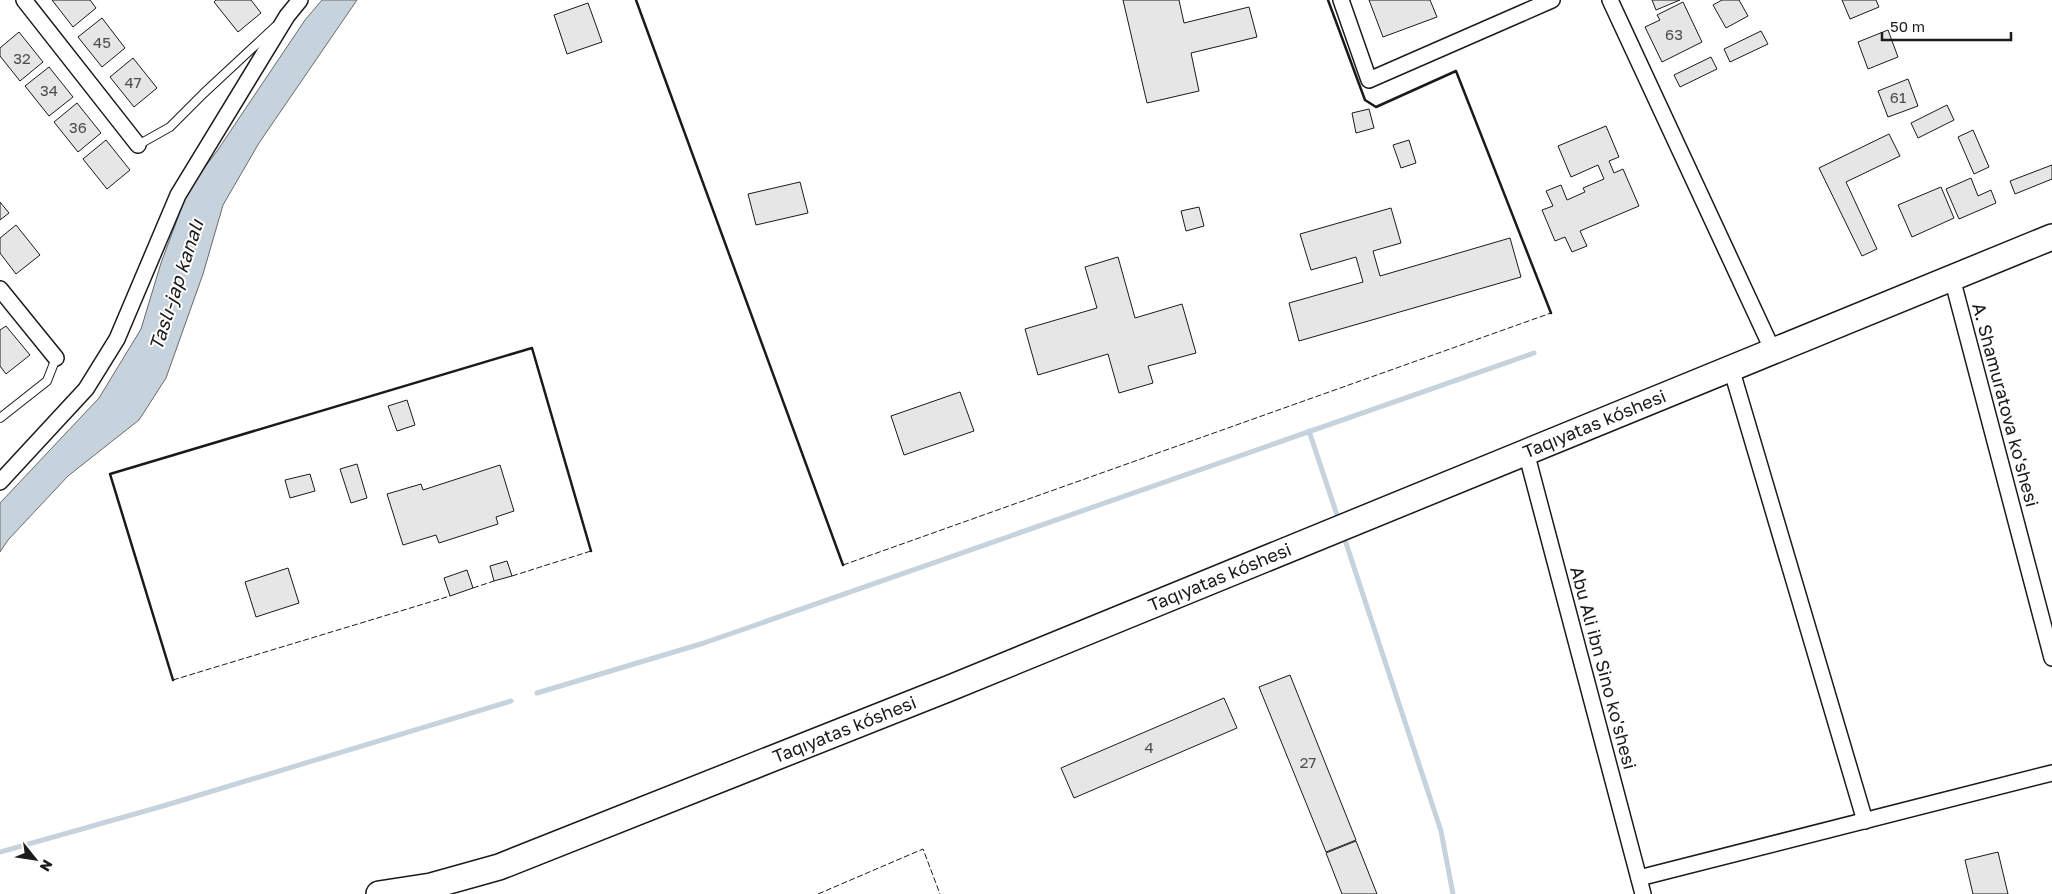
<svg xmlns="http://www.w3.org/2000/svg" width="2052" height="894" font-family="'Golos Text',sans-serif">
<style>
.water{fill:#c6d2dc;stroke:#6a6a6a}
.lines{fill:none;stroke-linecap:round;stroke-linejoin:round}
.stream{stroke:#c6d2dc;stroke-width:5}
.building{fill:#e6e6e6;stroke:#1a1a1a}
.service-casing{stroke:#1a1a1a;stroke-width:10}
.minor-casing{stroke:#1a1a1a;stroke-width:18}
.primary-casing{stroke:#1a1a1a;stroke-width:28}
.service{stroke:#fff;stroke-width:8}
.minor{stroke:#fff;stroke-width:15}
.primary{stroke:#fff;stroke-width:25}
.fence{stroke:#1a1a1a;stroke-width:1;stroke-dasharray:6 2.5;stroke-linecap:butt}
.wall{stroke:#1a1a1a;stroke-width:2.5}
.labels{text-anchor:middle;stroke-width:4;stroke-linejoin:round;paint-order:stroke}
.number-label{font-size:15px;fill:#4d4d4d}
.street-label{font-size:18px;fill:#1a1a1a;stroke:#fff}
.water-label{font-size:19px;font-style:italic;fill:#1a1a1a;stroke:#fff}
</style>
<rect width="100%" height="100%" fill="#fff"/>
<path class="water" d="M 322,0 L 357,0 L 259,143 L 223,205 L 203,274 L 166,378 L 139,420 L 68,476 L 8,540 L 0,552 L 0,503 L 99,398 L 141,329 L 161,263 L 189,188 L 217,151 L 305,20 Z"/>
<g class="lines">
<g class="stream">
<path d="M 1309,431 L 1339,521"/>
<path d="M 1343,534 L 1441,831 L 1453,894"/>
<path d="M 537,693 L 704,643 L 1534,353"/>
<path d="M 0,852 L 163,806 L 511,701"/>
</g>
</g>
<g class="building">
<path d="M 52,0 L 90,0 L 96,8 L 73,27 Z"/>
<path d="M 216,0 L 251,0 L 261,13 L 238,32 L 214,2 Z"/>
<path d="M 1123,0 L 1179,0 L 1184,23 L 1249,7 L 1257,37 L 1191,53 L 1199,91 L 1147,103 Z"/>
<path d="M 1369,0 L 1430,0 L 1437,17 L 1383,37 Z"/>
<path d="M 1652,0 L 1680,0 L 1656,10 Z"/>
<path d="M 1722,0 L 1739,0 L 1748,16 L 1726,28 L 1713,5 Z"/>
<path d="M 1842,0 L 1876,0 L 1879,7 L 1850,19 Z"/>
<path d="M 1683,2 L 1702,42 L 1662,62 L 1645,27 L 1660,20 L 1657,15 Z"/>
<path d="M 588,3 L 602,42 L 567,54 L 554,15 Z"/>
<path d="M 102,18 L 125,48 L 102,67 L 78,37 Z"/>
<path d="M 1888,30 L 1898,57 L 1868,69 L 1858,42 Z"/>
<path d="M 1761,31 L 1768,44 L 1730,62 L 1724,49 Z"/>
<path d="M 19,32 L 43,62 L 20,81 L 0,56 L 0,48 Z"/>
<path d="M 1711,57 L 1717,69 L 1680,87 L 1674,75 Z"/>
<path d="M 133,58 L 157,88 L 134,107 L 110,77 Z"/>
<path d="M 49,67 L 73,97 L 49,116 L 25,86 Z"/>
<path d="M 1908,79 L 1918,106 L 1888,117 L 1878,91 Z"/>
<path d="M 77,103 L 101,133 L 78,152 L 54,122 Z"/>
<path d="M 1947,105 L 1954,120 L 1918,138 L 1911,123 Z"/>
<path d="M 1369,109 L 1374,128 L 1356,133 L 1352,113 Z"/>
<path d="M 1606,126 L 1619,157 L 1609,161 L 1614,173 L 1623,169 L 1639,206 L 1580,231 L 1587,246 L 1572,252 L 1565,237 L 1555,241 L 1542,210 L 1553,206 L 1546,191 L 1561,185 L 1567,200 L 1585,192 L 1583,188 L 1604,179 L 1598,165 L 1571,177 L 1558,146 Z"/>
<path d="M 1973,130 L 1989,167 L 1974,174 L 1958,137 Z"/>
<path d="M 1889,134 L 1900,156 L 1846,182 L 1877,249 L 1862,256 L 1819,168 Z"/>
<path d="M 106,140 L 130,170 L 107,189 L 83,159 Z"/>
<path d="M 1409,140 L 1416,163 L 1401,168 L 1393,145 Z"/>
<path d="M 2052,165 L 2052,179 L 2015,194 L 2010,181 Z"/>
<path d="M 1971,178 L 1978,196 L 1991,190 L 1996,203 L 1959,219 L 1946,189 Z"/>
<path d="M 800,182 L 808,213 L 756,225 L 748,194 Z"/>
<path d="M 1941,187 L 1954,218 L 1912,237 L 1898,205 Z"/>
<path d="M 0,202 L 9,213 L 0,220 Z"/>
<path d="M 1199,207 L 1204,226 L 1186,231 L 1181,211 Z"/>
<path d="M 1391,208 L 1401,243 L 1373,251 L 1380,276 L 1510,238 L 1521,277 L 1299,341 L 1289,303 L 1363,282 L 1356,257 L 1311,270 L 1300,234 Z"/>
<path d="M 16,225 L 40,255 L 16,274 L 0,253 L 0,238 Z"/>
<path d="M 1118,257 L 1135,318 L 1182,304 L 1196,353 L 1148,366 L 1153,383 L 1119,393 L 1108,354 L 1038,375 L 1025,329 L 1097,308 L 1085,267 Z"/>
<path d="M 6,326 L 30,355 L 6,374 L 0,366 L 0,330 Z"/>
<path d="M 960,392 L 974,431 L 904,455 L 891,416 Z"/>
<path d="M 407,400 L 415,425 L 397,431 L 388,406 Z"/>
<path d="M 357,464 L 367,498 L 351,503 L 340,469 Z"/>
<path d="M 500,465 L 514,511 L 496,517 L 498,524 L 439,543 L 436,535 L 403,545 L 387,494 L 421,484 L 423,490 Z"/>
<path d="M 310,474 L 315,491 L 290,498 L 285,480 Z"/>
<path d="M 507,561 L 512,576 L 494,581 L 490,566 Z"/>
<path d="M 288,568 L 299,603 L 256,617 L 245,582 Z"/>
<path d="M 467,570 L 473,588 L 450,596 L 444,578 Z"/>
<path d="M 1290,675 L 1356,840 L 1326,852 L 1259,687 Z"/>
<path d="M 1224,698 L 1237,728 L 1074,798 L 1061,768 Z"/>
<path d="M 1356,841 L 1377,894 L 1342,894 L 1326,853 Z"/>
<path d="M 1998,852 L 2008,894 L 1973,894 L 1965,860 Z"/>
</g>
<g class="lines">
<defs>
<g id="service">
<path d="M 138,145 L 170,127 L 204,93 L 275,27"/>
<path d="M 0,418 L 47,381 L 56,358"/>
</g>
<g id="minor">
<path d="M 24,0 L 138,145"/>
<path d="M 1341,0 L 1369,80 L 1552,0"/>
<path d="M 1610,0 L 1773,351"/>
<path d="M 1952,278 L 2052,658"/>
<path d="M 0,289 L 56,358"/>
<path d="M 1731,368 L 1865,821"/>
<path d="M 1526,452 L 1643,894"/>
<path d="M 0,482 L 86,389 L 117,339 L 178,195 L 287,16 L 300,0"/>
<path d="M 1639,878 L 2052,773"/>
</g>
<g id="primary">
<path id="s1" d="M 379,894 L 431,886 L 499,867 L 950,688 L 2052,237"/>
</g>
</defs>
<use href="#service" class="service-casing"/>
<use href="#minor" class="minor-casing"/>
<use href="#primary" class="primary-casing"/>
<use href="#service" class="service"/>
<use href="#minor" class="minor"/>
<use href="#primary" class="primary"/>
<g class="fence">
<path d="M 843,565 L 1551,313"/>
<path d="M 512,576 L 591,551"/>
<path d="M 473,588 L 494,581"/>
<path d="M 173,680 L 450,596"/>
<path d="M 818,894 L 923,849 L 940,894"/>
</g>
<g class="wall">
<path d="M 636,0 L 843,565"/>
<path d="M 1328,0 L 1365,100 L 1376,107 L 1456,71 L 1551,313"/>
<path d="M 173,680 L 110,474 L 532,348 L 591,551"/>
</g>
</g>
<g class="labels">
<g class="number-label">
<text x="1674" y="40">63</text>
<text x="102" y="48">45</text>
<text x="22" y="64">32</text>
<text x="133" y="88">47</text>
<text x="49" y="96">34</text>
<text x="1898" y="103">61</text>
<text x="78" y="133">36</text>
<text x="1149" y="753">4</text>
<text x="1308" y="768">27</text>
</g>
<g class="street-label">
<text transform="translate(2005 405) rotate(75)" y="6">A. Shamuratova ko'shesi</text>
<text dy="6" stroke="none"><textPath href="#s1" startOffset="1305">Taqıyatas kóshesi</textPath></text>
<text dy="6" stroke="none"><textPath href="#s1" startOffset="900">Taqıyatas kóshesi</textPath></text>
<text transform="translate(1603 668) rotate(75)" y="6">Abu Ali ibn Sino ko'shesi</text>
<text dy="6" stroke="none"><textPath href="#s1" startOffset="495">Taqıyatas kóshesi</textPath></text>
</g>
<g class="water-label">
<text transform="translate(176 285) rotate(-72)" y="7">Taslı-jap kanalı</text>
</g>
</g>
<g transform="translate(35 859) rotate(120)" stroke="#ffffff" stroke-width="4" paint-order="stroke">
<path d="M0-4L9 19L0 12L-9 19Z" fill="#1a1a1a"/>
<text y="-8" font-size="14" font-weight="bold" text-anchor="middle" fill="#1a1a1a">N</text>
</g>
<path d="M1882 32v8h129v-8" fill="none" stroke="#1a1a1a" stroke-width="2.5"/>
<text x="1890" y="32" font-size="15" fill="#1a1a1a" stroke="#ffffff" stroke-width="4" paint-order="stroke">50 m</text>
</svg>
